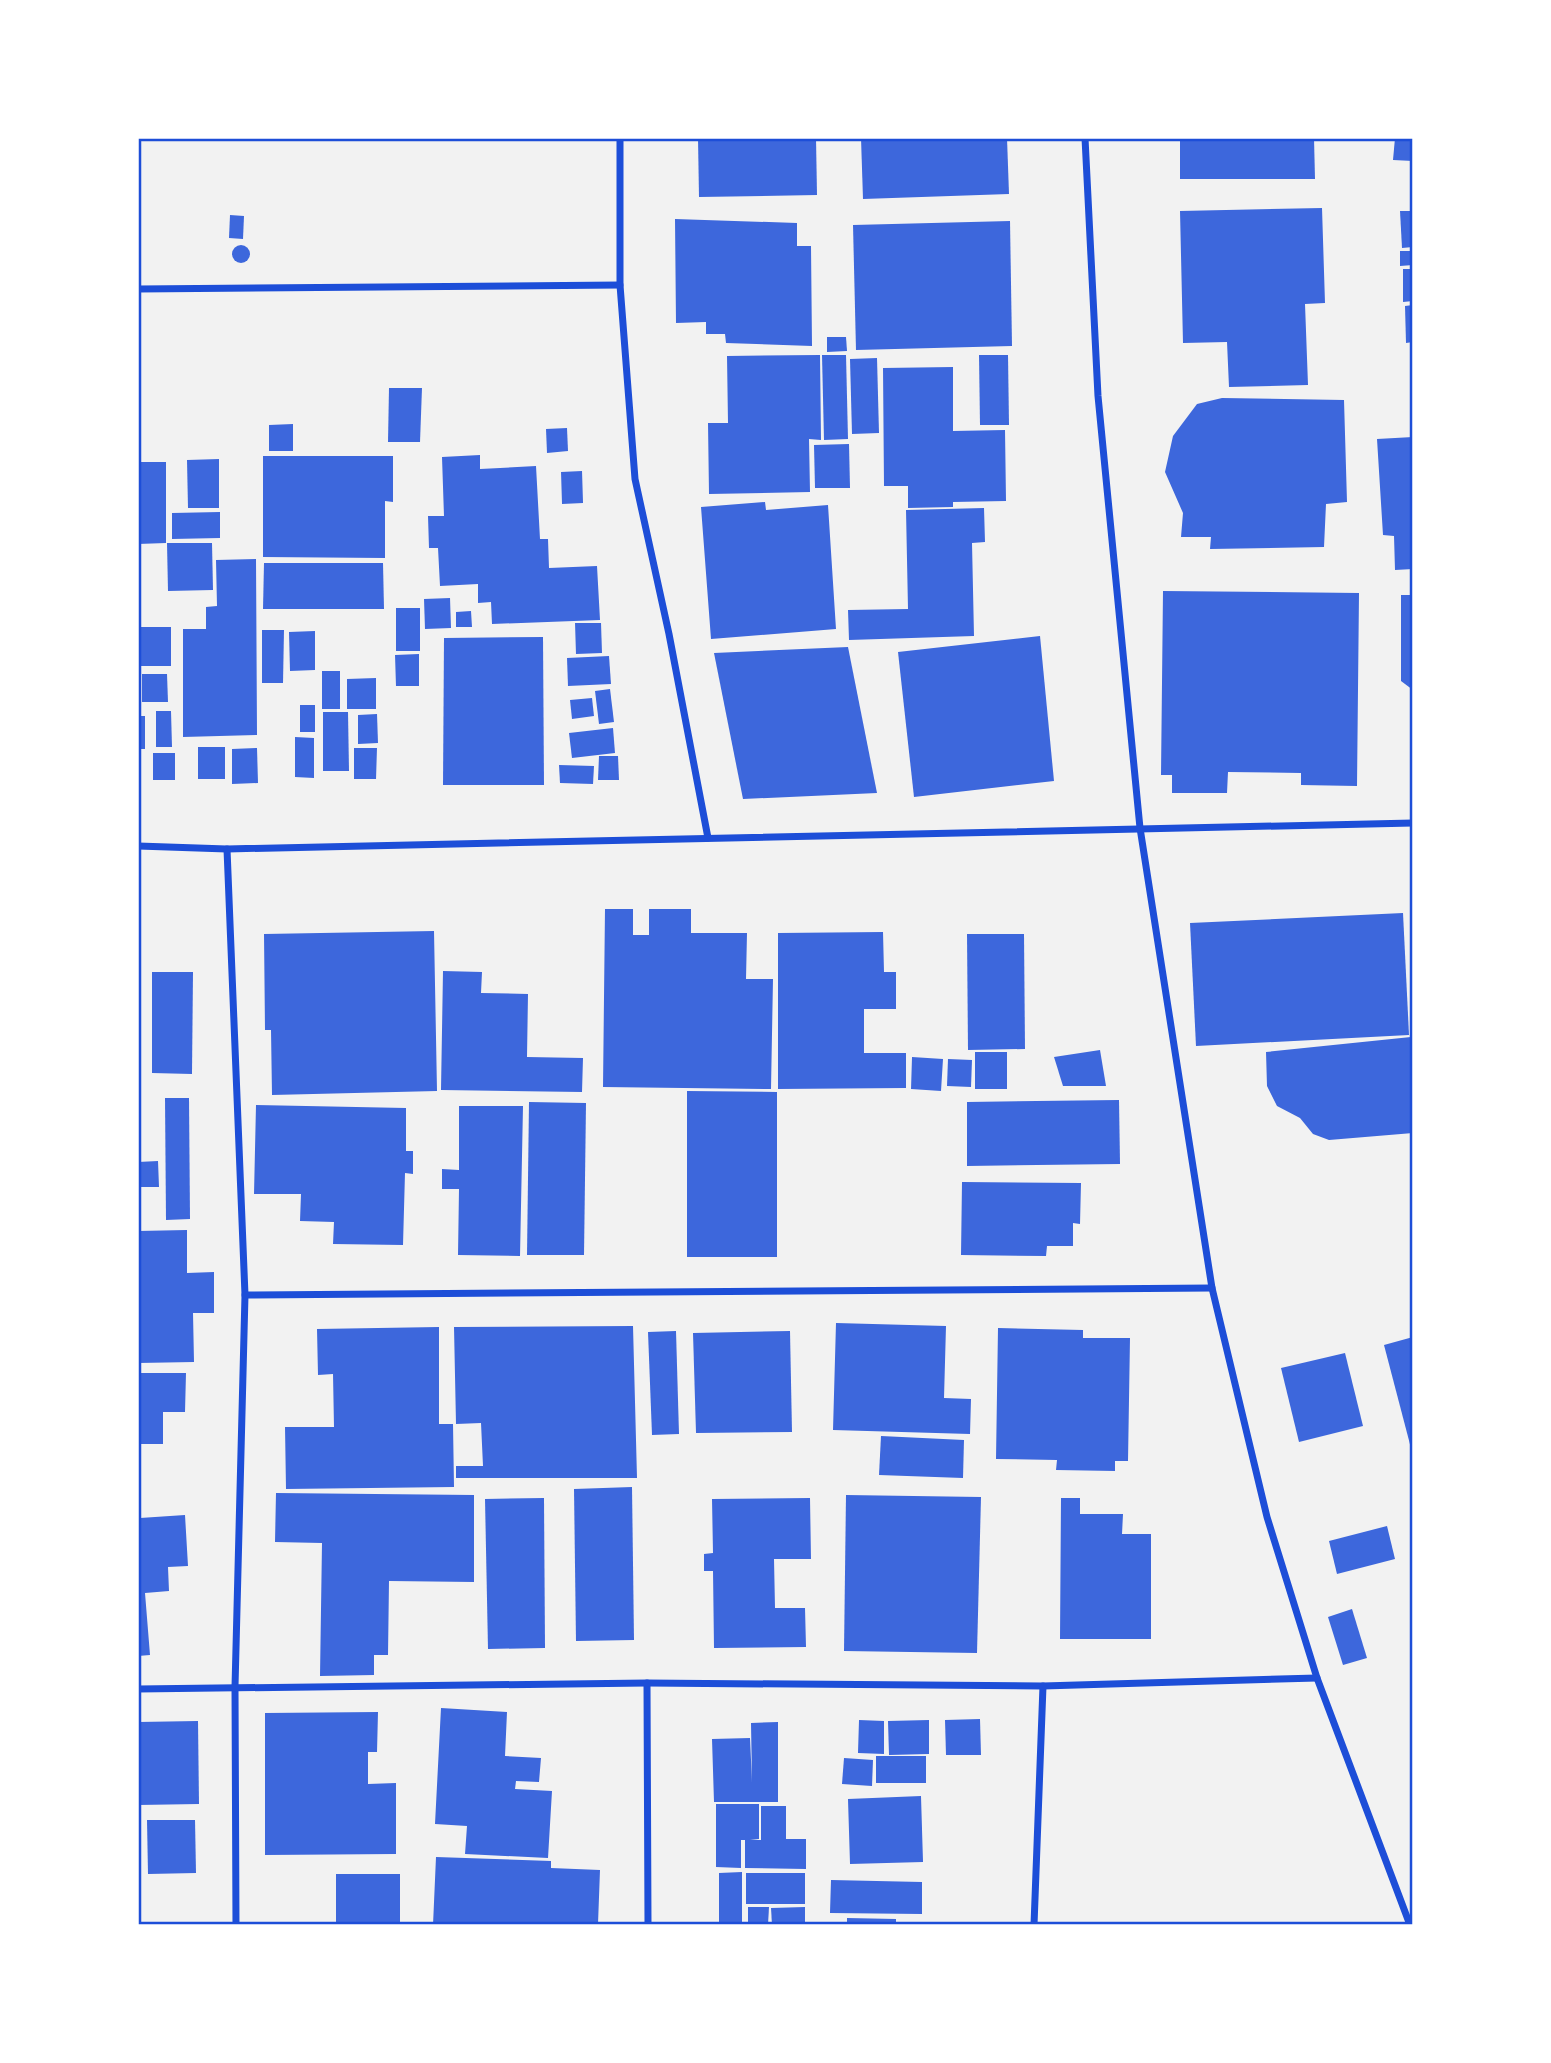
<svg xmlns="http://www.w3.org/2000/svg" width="1551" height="2063" font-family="Figtree,sans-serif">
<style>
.building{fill:#3d67dc}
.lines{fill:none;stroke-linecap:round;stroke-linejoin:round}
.minor{stroke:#1d4ed8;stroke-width:7}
.neatline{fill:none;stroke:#1d4ed8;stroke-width:2.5}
</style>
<rect width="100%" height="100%" fill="#f2f2f2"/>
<g class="building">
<path d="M 698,138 L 816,138 L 817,195 L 699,197 Z"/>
<path d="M 861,138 L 1007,138 L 1009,194 L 863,199 Z"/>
<path d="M 1180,138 L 1314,138 L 1315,179 L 1180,179 Z"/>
<path d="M 1395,138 L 1413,138 L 1413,161 L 1393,160 Z"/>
<path d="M 1322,208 L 1325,303 L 1305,304 L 1308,385 L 1229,387 L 1227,342 L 1183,343 L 1180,211 Z"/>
<path d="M 1400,211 L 1413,211 L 1413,247 L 1402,248 Z"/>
<path d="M 230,215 L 244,216 L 243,239 L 229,238 Z"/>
<path d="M 675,219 L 797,223 L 797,246 L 811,246 L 812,346 L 726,343 L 725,334 L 706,334 L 706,322 L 676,323 Z"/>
<path d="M 1010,221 L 1012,346 L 856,350 L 853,225 Z"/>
<circle cx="241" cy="254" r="9"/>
<path d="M 1400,251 L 1413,251 L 1413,265 L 1400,266 Z"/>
<path d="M 1403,269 L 1413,269 L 1413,301 L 1403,302 Z"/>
<path d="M 1413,305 L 1413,342 L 1406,343 L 1405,306 Z"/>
<path d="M 827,337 L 846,337 L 847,351 L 827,352 Z"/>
<path d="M 820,355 L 821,440 L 809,439 L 810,492 L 709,494 L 708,423 L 728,423 L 727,356 Z"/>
<path d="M 822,355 L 846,355 L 848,439 L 824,440 Z"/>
<path d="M 979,355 L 1008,355 L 1009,425 L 980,425 Z"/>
<path d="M 877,358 L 879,433 L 852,434 L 850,359 Z"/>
<path d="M 953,367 L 953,431 L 1005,430 L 1006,501 L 953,502 L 953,507 L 908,508 L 908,486 L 884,486 L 883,368 Z"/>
<path d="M 389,388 L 422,388 L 420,442 L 388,442 Z"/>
<path d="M 1222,398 L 1344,400 L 1347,502 L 1326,504 L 1324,547 L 1210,549 L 1211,537 L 1181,537 L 1183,513 L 1165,472 L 1173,436 L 1197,404 Z"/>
<path d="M 293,424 L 293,451 L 269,451 L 269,425 Z"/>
<path d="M 567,428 L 568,451 L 547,453 L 546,429 Z"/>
<path d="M 1413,437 L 1413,569 L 1395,570 L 1394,536 L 1383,535 L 1377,439 Z"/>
<path d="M 849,444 L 850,488 L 815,488 L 814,445 Z"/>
<path d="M 480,455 L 480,469 L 536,466 L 540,539 L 548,539 L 549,568 L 597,566 L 600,620 L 492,624 L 491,602 L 478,603 L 478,584 L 440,586 L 438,548 L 429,548 L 428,516 L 444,516 L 442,457 Z"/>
<path d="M 263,456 L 393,456 L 393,502 L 385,501 L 385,558 L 263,557 Z"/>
<path d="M 219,459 L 219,508 L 188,508 L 187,460 Z"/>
<path d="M 138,462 L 166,462 L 166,543 L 138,544 Z"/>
<path d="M 582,471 L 583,503 L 562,504 L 561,472 Z"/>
<path d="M 765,502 L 766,510 L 828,505 L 836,629 L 711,639 L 701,507 Z"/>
<path d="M 984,508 L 985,542 L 972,543 L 974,636 L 849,640 L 848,610 L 908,609 L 906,510 Z"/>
<path d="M 220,512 L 220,538 L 172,539 L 172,513 Z"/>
<path d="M 167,543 L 212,543 L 213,590 L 168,591 Z"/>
<path d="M 256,559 L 257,735 L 183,737 L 183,629 L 206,629 L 206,607 L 217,606 L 216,560 Z"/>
<path d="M 264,563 L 383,563 L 384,609 L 263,609 Z"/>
<path d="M 1163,591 L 1359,593 L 1357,786 L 1301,785 L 1301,773 L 1228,772 L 1227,793 L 1172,793 L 1172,775 L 1161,775 Z"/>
<path d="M 1401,595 L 1413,595 L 1413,690 L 1401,681 Z"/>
<path d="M 450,598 L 451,628 L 425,629 L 424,599 Z"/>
<rect x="396" y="608" width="24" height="43"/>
<path d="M 471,611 L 472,627 L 456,627 L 456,612 Z"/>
<path d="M 575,623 L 601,623 L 602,653 L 576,654 Z"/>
<rect x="138" y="627" width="33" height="39"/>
<path d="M 262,630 L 284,630 L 283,683 L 262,683 Z"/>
<path d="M 315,631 L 315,670 L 290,671 L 289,632 Z"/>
<path d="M 1040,636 L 1054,781 L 914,797 L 898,652 Z"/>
<path d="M 543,637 L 544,785 L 443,785 L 444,638 Z"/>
<path d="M 848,647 L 877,793 L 743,799 L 714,653 Z"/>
<path d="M 419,654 L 419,686 L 396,686 L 395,655 Z"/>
<path d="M 609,656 L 611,684 L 568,686 L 567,658 Z"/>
<rect x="322" y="671" width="18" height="38"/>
<path d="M 142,674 L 167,674 L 168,702 L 142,702 Z"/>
<path d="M 376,678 L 376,709 L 347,709 L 347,679 Z"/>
<path d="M 610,689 L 614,722 L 599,724 L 595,691 Z"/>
<path d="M 592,698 L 594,716 L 572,719 L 570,700 Z"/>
<rect x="300" y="705" width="15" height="27"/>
<path d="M 156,711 L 171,711 L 172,747 L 156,747 Z"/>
<path d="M 323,712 L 348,712 L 349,771 L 323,771 Z"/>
<path d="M 377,714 L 378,743 L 358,744 L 358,715 Z"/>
<rect x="138" y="716" width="7" height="33"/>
<path d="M 613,728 L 615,753 L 572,758 L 569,733 Z"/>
<path d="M 295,737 L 314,738 L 314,778 L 295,777 Z"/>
<rect x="198" y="747" width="27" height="32"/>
<path d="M 257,748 L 258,783 L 232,784 L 232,749 Z"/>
<path d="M 354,748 L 377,748 L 376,779 L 354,779 Z"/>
<rect x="153" y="753" width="22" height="27"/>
<path d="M 599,756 L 618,756 L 619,780 L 598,780 Z"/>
<path d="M 559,765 L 594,766 L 593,784 L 560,783 Z"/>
<path d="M 605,909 L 633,909 L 633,935 L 649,935 L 649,909 L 691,909 L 691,933 L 747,933 L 746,979 L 773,979 L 771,1089 L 603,1087 Z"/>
<path d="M 1403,913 L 1409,1035 L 1196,1046 L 1190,923 Z"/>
<path d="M 434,931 L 437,1091 L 272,1095 L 271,1030 L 265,1030 L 264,934 Z"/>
<path d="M 883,932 L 884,972 L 896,972 L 896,1009 L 864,1009 L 864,1053 L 906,1053 L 906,1088 L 778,1089 L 778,933 Z"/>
<path d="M 967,934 L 1024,934 L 1025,1049 L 968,1050 Z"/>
<path d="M 443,971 L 482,972 L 481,993 L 528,994 L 527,1057 L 583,1058 L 582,1092 L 441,1090 Z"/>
<path d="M 152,972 L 193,972 L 192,1074 L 152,1073 Z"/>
<path d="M 1411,1037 L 1413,1133 L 1329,1140 L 1313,1134 L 1300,1118 L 1277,1106 L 1267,1086 L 1266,1052 Z"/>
<path d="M 1100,1050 L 1106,1086 L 1063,1086 L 1054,1057 Z"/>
<rect x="975" y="1052" width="32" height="37"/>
<path d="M 912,1057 L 943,1059 L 941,1091 L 911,1089 Z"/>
<path d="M 948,1059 L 972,1060 L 971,1087 L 947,1086 Z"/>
<path d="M 687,1091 L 777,1092 L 777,1257 L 687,1257 Z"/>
<path d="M 165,1098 L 189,1098 L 190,1219 L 166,1220 Z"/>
<path d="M 1119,1100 L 1120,1164 L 967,1166 L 967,1102 Z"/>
<path d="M 529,1102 L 586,1103 L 584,1255 L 527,1255 Z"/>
<path d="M 256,1105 L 406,1108 L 406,1151 L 413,1151 L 413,1174 L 405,1173 L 403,1245 L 333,1244 L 334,1222 L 300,1221 L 301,1194 L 254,1194 Z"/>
<path d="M 459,1106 L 523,1106 L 520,1256 L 458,1255 L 459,1189 L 442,1189 L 442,1169 L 459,1170 Z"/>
<path d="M 158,1161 L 159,1187 L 141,1187 L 141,1229 L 138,1229 L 138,1162 Z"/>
<path d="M 962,1182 L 1081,1183 L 1080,1224 L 1073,1223 L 1073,1246 L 1047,1246 L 1046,1256 L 961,1255 Z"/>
<path d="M 187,1230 L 187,1273 L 214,1272 L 214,1313 L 193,1313 L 194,1362 L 138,1363 L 138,1231 Z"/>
<path d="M 836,1323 L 946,1326 L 944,1398 L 971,1399 L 970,1434 L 833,1430 Z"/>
<path d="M 633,1326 L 637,1478 L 456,1478 L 456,1466 L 483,1466 L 481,1423 L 456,1424 L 454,1327 Z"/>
<path d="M 439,1327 L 439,1424 L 453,1424 L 454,1487 L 286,1489 L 285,1427 L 334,1427 L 333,1374 L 318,1375 L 317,1329 Z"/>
<path d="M 998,1328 L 1083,1330 L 1083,1338 L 1130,1338 L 1128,1461 L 1115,1461 L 1115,1471 L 1056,1470 L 1057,1460 L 996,1459 Z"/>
<path d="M 676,1331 L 679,1434 L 652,1435 L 648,1332 Z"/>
<path d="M 790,1331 L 792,1432 L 696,1433 L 693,1333 Z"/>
<path d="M 1413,1337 L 1413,1452 L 1412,1452 L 1384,1345 Z"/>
<path d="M 1345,1353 L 1363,1426 L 1299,1442 L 1281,1368 Z"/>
<path d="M 138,1373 L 186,1373 L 185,1412 L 163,1412 L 163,1444 L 138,1444 Z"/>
<path d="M 881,1436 L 964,1440 L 963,1478 L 879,1475 Z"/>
<path d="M 632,1487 L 634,1640 L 576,1641 L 574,1489 Z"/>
<path d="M 276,1493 L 474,1495 L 474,1582 L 389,1581 L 388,1655 L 374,1655 L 374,1675 L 320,1676 L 322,1543 L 275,1542 Z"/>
<path d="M 846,1495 L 981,1497 L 977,1653 L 844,1651 Z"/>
<path d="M 544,1498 L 545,1648 L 488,1649 L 485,1499 Z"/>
<path d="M 810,1498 L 811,1559 L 774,1559 L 775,1608 L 805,1608 L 806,1647 L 714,1648 L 713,1571 L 704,1571 L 704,1554 L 713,1553 L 712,1499 Z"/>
<path d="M 1061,1498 L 1080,1498 L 1080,1514 L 1123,1514 L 1122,1534 L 1151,1534 L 1151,1639 L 1060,1639 Z"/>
<path d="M 185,1515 L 188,1566 L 168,1567 L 169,1591 L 145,1593 L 150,1655 L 138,1656 L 138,1532 L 141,1532 L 140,1518 Z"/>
<path d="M 1387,1526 L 1395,1559 L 1337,1574 L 1329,1541 Z"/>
<path d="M 1352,1609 L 1367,1658 L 1343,1665 L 1328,1617 Z"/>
<path d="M 441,1708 L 507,1712 L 505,1756 L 541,1758 L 539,1782 L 516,1781 L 515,1789 L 552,1791 L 548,1858 L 465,1854 L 467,1826 L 435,1824 Z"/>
<path d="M 378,1712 L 377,1752 L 368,1752 L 368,1784 L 396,1783 L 396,1854 L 265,1855 L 265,1713 Z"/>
<path d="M 980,1719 L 981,1755 L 946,1755 L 945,1720 Z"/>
<path d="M 859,1720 L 884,1721 L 884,1754 L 858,1753 Z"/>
<path d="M 929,1720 L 929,1754 L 889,1755 L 888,1721 Z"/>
<path d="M 198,1721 L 199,1804 L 138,1805 L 138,1722 Z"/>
<path d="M 778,1722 L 778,1802 L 714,1802 L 712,1739 L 750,1738 L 752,1782 L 751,1723 Z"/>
<rect x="876" y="1756" width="50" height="27"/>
<path d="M 844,1758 L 873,1760 L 872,1786 L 842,1784 Z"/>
<path d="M 921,1796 L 923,1862 L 850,1864 L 848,1799 Z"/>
<path d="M 716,1804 L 759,1804 L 759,1839 L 750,1840 L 761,1840 L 761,1806 L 786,1806 L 786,1839 L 806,1839 L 806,1869 L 745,1868 L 745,1840 L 741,1840 L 741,1868 L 716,1867 Z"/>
<path d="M 147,1820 L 195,1820 L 196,1873 L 148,1874 Z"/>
<path d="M 436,1857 L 551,1861 L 551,1868 L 600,1870 L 598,1924 L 533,1922 L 533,1925 L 433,1925 Z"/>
<path d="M 742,1872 L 742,1925 L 719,1925 L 719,1873 Z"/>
<rect x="746" y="1873" width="59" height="31"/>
<rect x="336" y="1874" width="64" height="51"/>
<path d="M 831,1880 L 922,1882 L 922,1914 L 830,1913 Z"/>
<path d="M 748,1907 L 769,1907 L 768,1925 L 748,1925 Z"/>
<path d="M 805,1907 L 805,1925 L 772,1925 L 771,1908 Z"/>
<path d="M 847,1918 L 896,1919 L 896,1925 L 847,1925 Z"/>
</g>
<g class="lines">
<g class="minor">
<path d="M 620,138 L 620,285 L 635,479 L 669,634 L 708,838"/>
<path d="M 1085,138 L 1098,396 L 1140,828 L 1212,1288 L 1267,1517 L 1317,1678 L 1410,1925"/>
<path d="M 138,289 L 620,285"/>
<path d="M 138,846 L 227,849 L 1413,823"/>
<path d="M 227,849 L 245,1295 L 235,1687 L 236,1925"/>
<path d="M 245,1295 L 1212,1288"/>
<path d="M 647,1683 L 648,1925"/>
<path d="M 138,1689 L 647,1683 L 1043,1686 L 1317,1678"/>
<path d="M 1034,1925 L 1043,1686"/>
</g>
</g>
<rect width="1551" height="2063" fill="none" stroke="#ffffff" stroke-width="280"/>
<rect x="140" y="140" width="1271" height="1783" class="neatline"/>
</svg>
